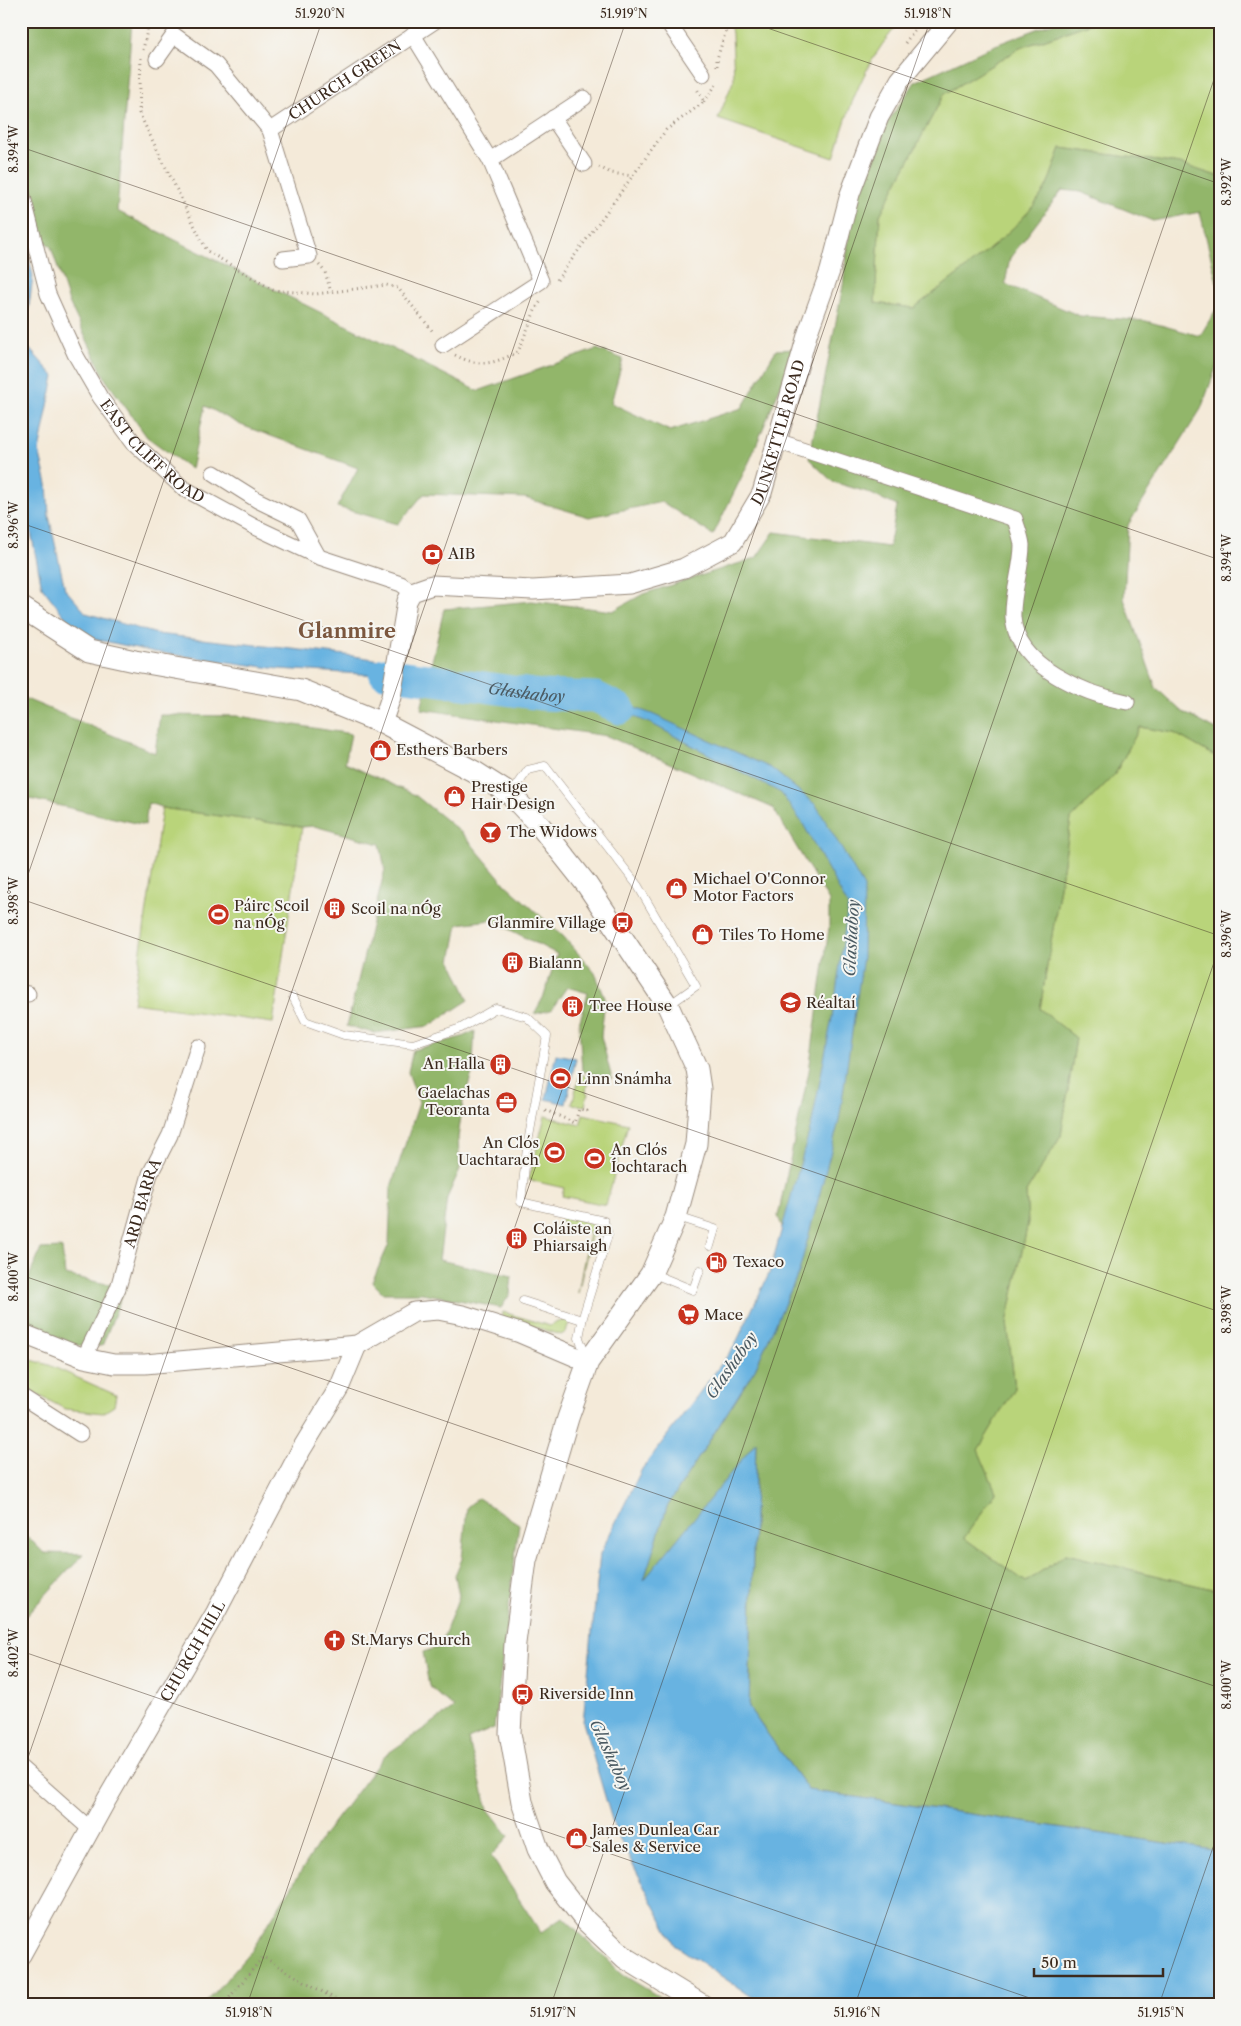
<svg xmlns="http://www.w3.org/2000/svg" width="1241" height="2026" font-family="'Libre Caslon Text',serif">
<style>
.green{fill:#b9d47a;stroke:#7a7f4c}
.forest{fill:#92b66a;stroke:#667044}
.water{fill:#68b3e1;stroke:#526e80}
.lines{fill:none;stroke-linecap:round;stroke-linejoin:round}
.river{stroke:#68b3e1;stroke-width:31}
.service-casing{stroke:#988a7c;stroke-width:9}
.minor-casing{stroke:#988a7c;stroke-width:17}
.tertiary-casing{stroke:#988a7c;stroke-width:21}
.secondary-casing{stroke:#988a7c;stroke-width:23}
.path{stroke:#988a7c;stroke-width:3;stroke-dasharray:1 4;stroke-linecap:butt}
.service{stroke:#fff;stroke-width:8}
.minor{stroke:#fff;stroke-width:15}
.tertiary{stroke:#fff;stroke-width:19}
.secondary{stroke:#fff;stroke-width:21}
.ticks{fill:none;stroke:#3b2a1e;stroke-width:1;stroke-opacity:0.45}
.labels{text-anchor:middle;stroke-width:4;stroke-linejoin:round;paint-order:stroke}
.street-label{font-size:15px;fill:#3b2a1e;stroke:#f6f6f2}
.poi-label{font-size:15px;fill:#3b2a1e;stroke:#f6f6f2;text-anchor:start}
.water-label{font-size:16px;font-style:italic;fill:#4b5a62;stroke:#f6f6f2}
.district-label{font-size:20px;font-weight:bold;fill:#7b573f;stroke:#f6f6f2}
.neatline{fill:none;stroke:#3b2a1e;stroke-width:2}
.ticks-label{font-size:12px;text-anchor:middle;fill:#3b2a1e}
</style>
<rect width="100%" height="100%" fill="#f6f6f2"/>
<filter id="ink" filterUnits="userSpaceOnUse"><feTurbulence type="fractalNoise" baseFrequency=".02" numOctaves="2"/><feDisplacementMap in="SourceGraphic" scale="10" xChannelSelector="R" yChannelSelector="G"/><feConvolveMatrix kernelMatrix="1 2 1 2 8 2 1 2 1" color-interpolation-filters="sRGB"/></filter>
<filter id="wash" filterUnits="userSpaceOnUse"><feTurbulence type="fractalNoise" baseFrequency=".0096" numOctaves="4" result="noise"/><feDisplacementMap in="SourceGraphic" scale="20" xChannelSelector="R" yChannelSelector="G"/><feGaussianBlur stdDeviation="1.12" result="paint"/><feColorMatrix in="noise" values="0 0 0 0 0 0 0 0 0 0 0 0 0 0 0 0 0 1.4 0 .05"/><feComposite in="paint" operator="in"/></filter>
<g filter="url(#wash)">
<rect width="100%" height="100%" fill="#f4ead9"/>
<g class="green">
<path d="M 729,21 L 901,21 C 864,62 849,106 834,158 L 718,119 L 734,79 L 732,33 Z"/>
<path d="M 1097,21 L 1220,21 L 1220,177 L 1180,164 L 1061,148 C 1056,161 1052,175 1046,187 C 1024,229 952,278 914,308 L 875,303 L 880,215 L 944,94 L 1020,48 Z"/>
<path d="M 1140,727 L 1174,733 L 1220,759 L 1220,1591 L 1066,1554 L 1026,1582 L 964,1538 L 996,1492 L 978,1450 L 1015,1388 L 1007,1323 L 1028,1222 L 1026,1192 L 1061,1136 L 1076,1038 L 1040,1009 L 1071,819 L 1115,774 Z"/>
<path d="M 162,808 L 302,827 L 273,1023 L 133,1003 Z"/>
<path d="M 580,1074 L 588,1077 L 586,1092 L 588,1093 L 585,1106 L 572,1104 Z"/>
<path d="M 583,1114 L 628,1124 L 606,1205 L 562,1196 L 564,1188 L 529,1180 L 545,1116 L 580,1125 Z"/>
<path d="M 560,1214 C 574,1218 594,1219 597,1235 L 591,1236 L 578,1293 L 589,1234 L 587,1231 L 562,1223 Z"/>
<path d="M 503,1312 L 550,1326 L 557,1321 L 570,1319 L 566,1332 L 561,1335 L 502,1317 Z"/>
<path d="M 21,1357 L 49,1365 L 116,1395 L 114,1406 L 103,1413 L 65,1409 L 21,1386 Z"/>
</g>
<g class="forest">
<path d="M 21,21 L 132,21 L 117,211 L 478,391 L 597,349 L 623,359 L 611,403 L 670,431 L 742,408 L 776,350 L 796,349 L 750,460 L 713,535 L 662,502 L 589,517 L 525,498 L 424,494 L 398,524 L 337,507 L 358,468 L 241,425 L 205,406 L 191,469 L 147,437 L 106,380 L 69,302 L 51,247 L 29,227 L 21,191 Z"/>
<path d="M 1058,21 L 1097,21 L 1020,48 L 944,94 L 880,215 L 875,303 L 914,308 C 952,278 1024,229 1046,187 C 1052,175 1056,160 1061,148 L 1180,164 L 1220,177 L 1220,295 L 1200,212 L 1153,221 L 1081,192 L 1062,190 L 1010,258 L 1005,284 L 1080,316 L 1146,321 L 1200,336 L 1220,303 L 1220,357 L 1201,409 L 1128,525 L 1124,599 L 1156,688 L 1181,711 L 1220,732 L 1220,759 L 1174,733 L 1140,727 L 1115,774 L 1071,819 L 1040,1009 L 1076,1038 L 1061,1136 L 1026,1192 L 1028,1222 L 1007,1323 L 1015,1388 L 978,1450 L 996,1492 L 964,1538 L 1026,1582 L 1066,1554 L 1220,1591 L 1220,1851 L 808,1790 L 749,1708 L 756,1443 L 643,1582 L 667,1507 L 755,1369 L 799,1272 L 778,1216 L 809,1071 L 829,928 L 829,901 L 773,808 L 607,736 L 421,709 L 444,609 L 532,601 L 613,611 L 643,594 L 756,558 L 774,532 L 889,547 L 897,506 L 867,492 L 833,482 L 809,459 L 843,286 L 854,189 L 882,130 L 915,82 L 993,46 Z"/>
<path d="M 21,697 L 155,753 L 160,715 L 239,716 L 351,734 L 345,763 L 415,795 L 446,820 L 464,835 L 506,885 L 563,936 L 595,973 L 605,998 L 601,1036 L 612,1079 L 582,1071 L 579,1024 L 588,993 L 567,987 L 551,1010 L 534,1014 L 544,996 L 557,954 L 491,920 L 458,924 L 451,961 L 469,1000 L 429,1026 L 374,1033 L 347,1026 L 385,869 L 380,844 L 314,826 L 302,827 L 168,809 L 148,803 L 145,825 L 21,797 Z"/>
<path d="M 475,1031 L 472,1074 L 463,1101 L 458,1138 L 460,1169 L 447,1198 L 439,1260 L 512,1276 L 510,1294 L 501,1308 L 422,1293 L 383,1293 L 372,1282 L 389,1244 L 391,1187 L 419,1103 L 408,1072 L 413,1050 L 462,1037 Z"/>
<path d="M 62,1248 L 65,1275 L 125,1288 L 102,1346 L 70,1345 L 21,1327 L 21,1275 L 29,1277 L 41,1249 Z"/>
<path d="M 478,1498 L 519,1524 L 494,1728 L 468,1739 L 488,1809 L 509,1836 L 491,1856 L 541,1933 L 563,1917 L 623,1975 L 673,2005 L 204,2005 L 252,1950 L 323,1836 L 384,1756 L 454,1708 L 429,1686 L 423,1652 L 440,1647 L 459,1596 L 455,1575 L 462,1559 L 467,1507 Z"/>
<path d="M 21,1530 L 44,1553 L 84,1554 L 21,1621 Z"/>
</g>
<g class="water">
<path d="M 21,226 L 33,276 L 24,343 L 54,376 L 39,451 L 47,484 L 49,516 L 65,589 L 86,613 L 157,634 L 346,655 L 582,689 L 652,714 L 771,768 L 816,805 L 864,887 L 863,957 L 839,1121 L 799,1272 L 755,1369 L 667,1507 L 644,1580 L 756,1442 L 749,1708 L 808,1790 L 1220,1851 L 1220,2005 L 764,2005 L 675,1945 L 615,1830 L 583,1722 L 600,1554 L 642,1469 L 734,1347 L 769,1274 L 812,1122 L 834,1007 L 848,906 L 803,824 L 781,793 L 650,723 L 580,697 L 426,678 L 279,669 L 155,652 L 85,637 L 69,622 L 42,587 L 21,483 Z"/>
<path d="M 556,1054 L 576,1058 L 566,1104 L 546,1099 Z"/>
</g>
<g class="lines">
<path class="river" id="s1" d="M 384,673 L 541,695 L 596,697 L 620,709"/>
</g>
</g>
<g filter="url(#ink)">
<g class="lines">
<defs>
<g id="service">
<path d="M 512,793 L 528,770 L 545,766 L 638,886 L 696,986 L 669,1005"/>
<path d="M 293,997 L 305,1021 L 344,1035 L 413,1044 L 461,1028 L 496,1008 L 527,1017 L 547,1036 L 527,1148 L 521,1202 L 604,1221 L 608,1235 L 583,1317 L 579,1338 L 587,1358"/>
<path d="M 678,1217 L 715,1229 L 710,1246"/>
<path d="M 654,1274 L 693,1290 L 700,1270"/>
<path d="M 523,1301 L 582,1320"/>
</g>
<g id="minor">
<path d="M 667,21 L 703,74"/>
<path d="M 413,35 L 490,160 L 541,281 L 443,345"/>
<path d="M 157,59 L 174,35 L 216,65 L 270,130 L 309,256 L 283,259"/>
<path d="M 553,118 L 584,164"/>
<path id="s2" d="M 270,130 L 435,21"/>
<path d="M 490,160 L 584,98"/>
<path id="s3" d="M 21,189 L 48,294 L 75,354 L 100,397 L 135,444 L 183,488 L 253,526 L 319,557 L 401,584 L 412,592"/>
<path d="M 777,441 L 1015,519 C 1017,527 1021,536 1022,545 C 1022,569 1012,592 1013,617 C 1016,667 1085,694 1127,702"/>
<path d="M 214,473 L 257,500 L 298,520 L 318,556"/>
<path d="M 21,993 L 28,994"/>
<path id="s4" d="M 84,1358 L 118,1288 L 150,1174 L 170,1135 L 198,1047"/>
<path d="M 21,1396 L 80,1434"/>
<path d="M 21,1768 L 90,1829"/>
</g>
<g id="tertiary">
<path id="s5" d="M 382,723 L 391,697 L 407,601 L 412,592 L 432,585 L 533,590 L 630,584 L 684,568 L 733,542 L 762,493 L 808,332 L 830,271 L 850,194 L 879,117 L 900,80 L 949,21"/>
<path d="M 21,1333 L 84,1358 L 114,1364 L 145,1364 L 357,1345 L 414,1312 L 438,1310 L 463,1315 L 520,1333 L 588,1362"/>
<path id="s6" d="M 21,1955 L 107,1799 L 216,1612 L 301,1450 L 340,1386 L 357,1345"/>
</g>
<path id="secondary" d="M 21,607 L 89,651 L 135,661 L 301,690 L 382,723 L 475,772 L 511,795 L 541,827 L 587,885 L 668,1006 L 697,1069 L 700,1089 L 696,1144 L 676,1217 L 651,1274 L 588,1362 L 568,1418 L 526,1560 L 515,1643 L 510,1733 L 522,1802 L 538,1849 L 555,1882 L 585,1920 L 625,1958 L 702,2005"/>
</defs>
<use href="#service" class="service-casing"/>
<use href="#minor" class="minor-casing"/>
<use href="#tertiary" class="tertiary-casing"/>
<use href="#secondary" class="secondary-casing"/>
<g class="path">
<path d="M 905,43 L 921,21"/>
<path d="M 143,50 L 149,21"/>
<path d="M 141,58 L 139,113 L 207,251 L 273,290 L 316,294 L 386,285 L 398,288 L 434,333"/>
<path d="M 717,66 L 717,59 L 729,21"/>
<path d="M 704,102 L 716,85"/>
<path d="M 599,167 L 611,173 L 633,176"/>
<path d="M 319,265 L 325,272 L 331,292"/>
<path d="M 557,280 L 666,130 L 704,102 L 696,87"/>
<path d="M 455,355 C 480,368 493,364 518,352 L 536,308 L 541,301"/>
<path d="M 545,1110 L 575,1123 L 579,1109 L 587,1111 L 586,1115"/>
<path d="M 223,2005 L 263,1957 L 345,2005"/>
</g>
<use href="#service" class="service"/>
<use href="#minor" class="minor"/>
<use href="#tertiary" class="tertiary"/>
<use href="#secondary" class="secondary"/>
</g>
</g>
<path class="ticks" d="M 747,21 L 1220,184M 21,147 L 1220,560M 21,523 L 1220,936M 21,895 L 322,21M 21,899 L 1220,1312M 21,1275 L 1220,1688M 21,1651 L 1050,2005M 21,1778 L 626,21M 247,2005 L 930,21M 551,2005 L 1220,62M 855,2005 L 1220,945M 1159,2005 L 1220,1827"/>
<defs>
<symbol id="bank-disc" viewBox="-11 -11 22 22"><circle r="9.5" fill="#c8321e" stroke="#f6f6f2"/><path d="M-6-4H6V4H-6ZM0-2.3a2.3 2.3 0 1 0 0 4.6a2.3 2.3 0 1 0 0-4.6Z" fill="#fff"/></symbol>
<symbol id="shop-disc" viewBox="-11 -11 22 22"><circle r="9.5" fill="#c8321e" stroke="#f6f6f2"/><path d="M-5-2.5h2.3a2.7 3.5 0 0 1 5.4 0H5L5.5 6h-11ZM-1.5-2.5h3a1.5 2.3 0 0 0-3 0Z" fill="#fff"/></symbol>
<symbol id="bar-disc" viewBox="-11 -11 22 22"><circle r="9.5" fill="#c8321e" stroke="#f6f6f2"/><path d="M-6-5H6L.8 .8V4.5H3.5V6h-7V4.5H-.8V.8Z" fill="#fff"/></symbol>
<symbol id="building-disc" viewBox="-11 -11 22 22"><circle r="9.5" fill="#c8321e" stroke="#f6f6f2"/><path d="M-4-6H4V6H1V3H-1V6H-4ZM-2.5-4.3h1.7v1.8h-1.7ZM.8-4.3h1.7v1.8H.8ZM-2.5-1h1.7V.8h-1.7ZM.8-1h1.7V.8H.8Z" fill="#fff"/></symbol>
<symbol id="stadium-disc" viewBox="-11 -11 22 22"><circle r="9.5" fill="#c8321e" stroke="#f6f6f2"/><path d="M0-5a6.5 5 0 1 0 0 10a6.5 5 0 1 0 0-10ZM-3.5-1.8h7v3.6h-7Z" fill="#fff"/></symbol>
<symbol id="bus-disc" viewBox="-11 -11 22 22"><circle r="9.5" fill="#c8321e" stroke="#f6f6f2"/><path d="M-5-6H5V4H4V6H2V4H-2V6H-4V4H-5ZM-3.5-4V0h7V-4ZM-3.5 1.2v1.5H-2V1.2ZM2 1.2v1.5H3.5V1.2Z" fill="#fff"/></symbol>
<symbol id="school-disc" viewBox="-11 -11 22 22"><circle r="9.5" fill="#c8321e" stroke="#f6f6f2"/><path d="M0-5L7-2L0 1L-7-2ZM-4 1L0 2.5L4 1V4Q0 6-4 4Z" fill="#fff"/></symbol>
<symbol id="office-disc" viewBox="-11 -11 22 22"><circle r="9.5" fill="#c8321e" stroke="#f6f6f2"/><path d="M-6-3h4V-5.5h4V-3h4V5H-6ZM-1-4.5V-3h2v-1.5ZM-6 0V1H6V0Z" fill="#fff"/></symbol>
<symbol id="fuel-disc" viewBox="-11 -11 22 22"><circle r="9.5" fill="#c8321e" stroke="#f6f6f2"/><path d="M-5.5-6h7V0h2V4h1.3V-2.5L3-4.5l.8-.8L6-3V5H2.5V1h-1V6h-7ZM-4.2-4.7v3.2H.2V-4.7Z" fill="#fff"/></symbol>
<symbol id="supermarket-disc" viewBox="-11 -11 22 22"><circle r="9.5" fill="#c8321e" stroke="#f6f6f2"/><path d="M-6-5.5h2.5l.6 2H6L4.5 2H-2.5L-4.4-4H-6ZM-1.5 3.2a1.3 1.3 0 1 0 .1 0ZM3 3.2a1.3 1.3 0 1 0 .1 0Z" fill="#fff"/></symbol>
<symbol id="church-disc" viewBox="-11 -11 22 22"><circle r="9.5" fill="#c8321e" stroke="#f6f6f2"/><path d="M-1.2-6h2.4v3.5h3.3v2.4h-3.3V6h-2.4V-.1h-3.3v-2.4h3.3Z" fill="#fff"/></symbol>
</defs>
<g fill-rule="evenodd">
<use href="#bank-disc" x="420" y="542" width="25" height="25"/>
<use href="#shop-disc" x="368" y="738" width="25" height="25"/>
<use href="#shop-disc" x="442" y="784" width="25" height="25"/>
<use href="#bar-disc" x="478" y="820" width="25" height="25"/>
<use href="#shop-disc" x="664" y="876" width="25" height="25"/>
<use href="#building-disc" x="322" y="896" width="25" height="25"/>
<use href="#stadium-disc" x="206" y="902" width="25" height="25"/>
<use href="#bus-disc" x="610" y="910" width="25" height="25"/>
<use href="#shop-disc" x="690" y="922" width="25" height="25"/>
<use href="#building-disc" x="500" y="950" width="25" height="25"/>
<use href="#school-disc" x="778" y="990" width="25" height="25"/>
<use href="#building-disc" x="560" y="994" width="25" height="25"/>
<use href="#building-disc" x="488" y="1052" width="25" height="25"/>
<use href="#stadium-disc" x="548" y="1066" width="25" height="25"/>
<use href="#office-disc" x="494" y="1090" width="25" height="25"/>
<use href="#stadium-disc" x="542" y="1140" width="25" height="25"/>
<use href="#stadium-disc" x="582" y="1146" width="25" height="25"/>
<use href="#building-disc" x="504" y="1226" width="25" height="25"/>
<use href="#fuel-disc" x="704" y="1250" width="25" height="25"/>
<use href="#supermarket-disc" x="676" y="1302" width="25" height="25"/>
<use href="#church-disc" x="322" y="1628" width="25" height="25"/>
<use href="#bus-disc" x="510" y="1682" width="25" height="25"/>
<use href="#shop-disc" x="564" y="1826" width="25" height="25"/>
</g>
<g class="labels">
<g class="street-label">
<text dy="5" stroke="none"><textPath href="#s2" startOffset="90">CHURCH GREEN</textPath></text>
<text dy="5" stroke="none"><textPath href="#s5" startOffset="586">DUNKETTLE ROAD</textPath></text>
<text dy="5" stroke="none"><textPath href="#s3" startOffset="300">EAST CLIFF ROAD</textPath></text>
<text dy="5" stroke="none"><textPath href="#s4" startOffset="166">ARD BARRA</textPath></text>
<text dy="5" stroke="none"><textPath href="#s6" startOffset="349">CHURCH HILL</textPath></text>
</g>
<g class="poi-label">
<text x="448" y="559">AIB</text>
<text x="396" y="755">Esthers Barbers</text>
<text x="471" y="792">Prestige<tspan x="471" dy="17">Hair Design</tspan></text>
<text x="507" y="837">The Widows</text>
<text x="693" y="884">Michael O'Connor<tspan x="693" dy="17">Motor Factors</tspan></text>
<text x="234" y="911">Páirc Scoil<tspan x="234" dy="17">na nÓg</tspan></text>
<text x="351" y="914">Scoil na nÓg</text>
<text x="606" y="928" text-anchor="end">Glanmire Village</text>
<text x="719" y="940">Tiles To Home</text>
<text x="528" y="968">Bialann</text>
<text x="806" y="1008">Réaltaí</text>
<text x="589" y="1011">Tree House</text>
<text x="485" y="1069" text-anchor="end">An Halla</text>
<text x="577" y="1084">Linn Snámha</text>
<text x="490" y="1098" text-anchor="end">Gaelachas<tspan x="490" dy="17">Teoranta</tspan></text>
<text x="539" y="1148" text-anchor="end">An Clós<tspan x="539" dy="17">Uachtarach</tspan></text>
<text x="611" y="1155">An Clós<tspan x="611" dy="17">Íochtarach</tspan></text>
<text x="533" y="1234">Coláiste an<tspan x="533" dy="17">Phiarsaigh</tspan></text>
<text x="733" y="1267">Texaco</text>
<text x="704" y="1320">Mace</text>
<text x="351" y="1645">St.Marys Church</text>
<text x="539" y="1699">Riverside Inn</text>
<text x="592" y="1835">James Dunlea Car<tspan x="592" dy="17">Sales &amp; Service</tspan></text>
</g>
<g class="water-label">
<text dy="6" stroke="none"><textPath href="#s1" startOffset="144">Glashaboy</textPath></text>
<text transform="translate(851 938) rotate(-87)" y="6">Glashaboy</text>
<text transform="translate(731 1365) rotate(-55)" y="6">Glashaboy</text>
<text transform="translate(611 1755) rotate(65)" y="6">Glashaboy</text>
</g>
<g class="district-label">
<text x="347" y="638">Glanmire</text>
</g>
</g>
<rect width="1241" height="2026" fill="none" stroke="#f6f6f2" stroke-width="55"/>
<path d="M1034 1968v8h129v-8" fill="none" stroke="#3b2a1e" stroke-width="2.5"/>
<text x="1041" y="1968" font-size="15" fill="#3b2a1e" stroke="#f6f6f2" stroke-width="4" paint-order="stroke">50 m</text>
<rect x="28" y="28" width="1186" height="1970" class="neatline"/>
<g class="ticks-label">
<text x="320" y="18">51.920°N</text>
<text x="624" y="18">51.919°N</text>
<text x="928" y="18">51.918°N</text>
<text transform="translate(14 149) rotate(-90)" y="4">8.394°W</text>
<text transform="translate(1227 182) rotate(-90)" y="4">8.392°W</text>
<text transform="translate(14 525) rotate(-90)" y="4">8.396°W</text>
<text transform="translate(1227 558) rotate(-90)" y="4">8.394°W</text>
<text transform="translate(14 901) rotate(-90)" y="4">8.398°W</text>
<text transform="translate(1227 934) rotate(-90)" y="4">8.396°W</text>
<text transform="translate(14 1277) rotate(-90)" y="4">8.400°W</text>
<text transform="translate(1227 1310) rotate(-90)" y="4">8.398°W</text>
<text transform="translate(14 1653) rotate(-90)" y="4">8.402°W</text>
<text transform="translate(1227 1685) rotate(-90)" y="4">8.400°W</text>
<text x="249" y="2017">51.918°N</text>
<text x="553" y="2017">51.917°N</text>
<text x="857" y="2017">51.916°N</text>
<text x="1161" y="2017">51.915°N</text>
</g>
</svg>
